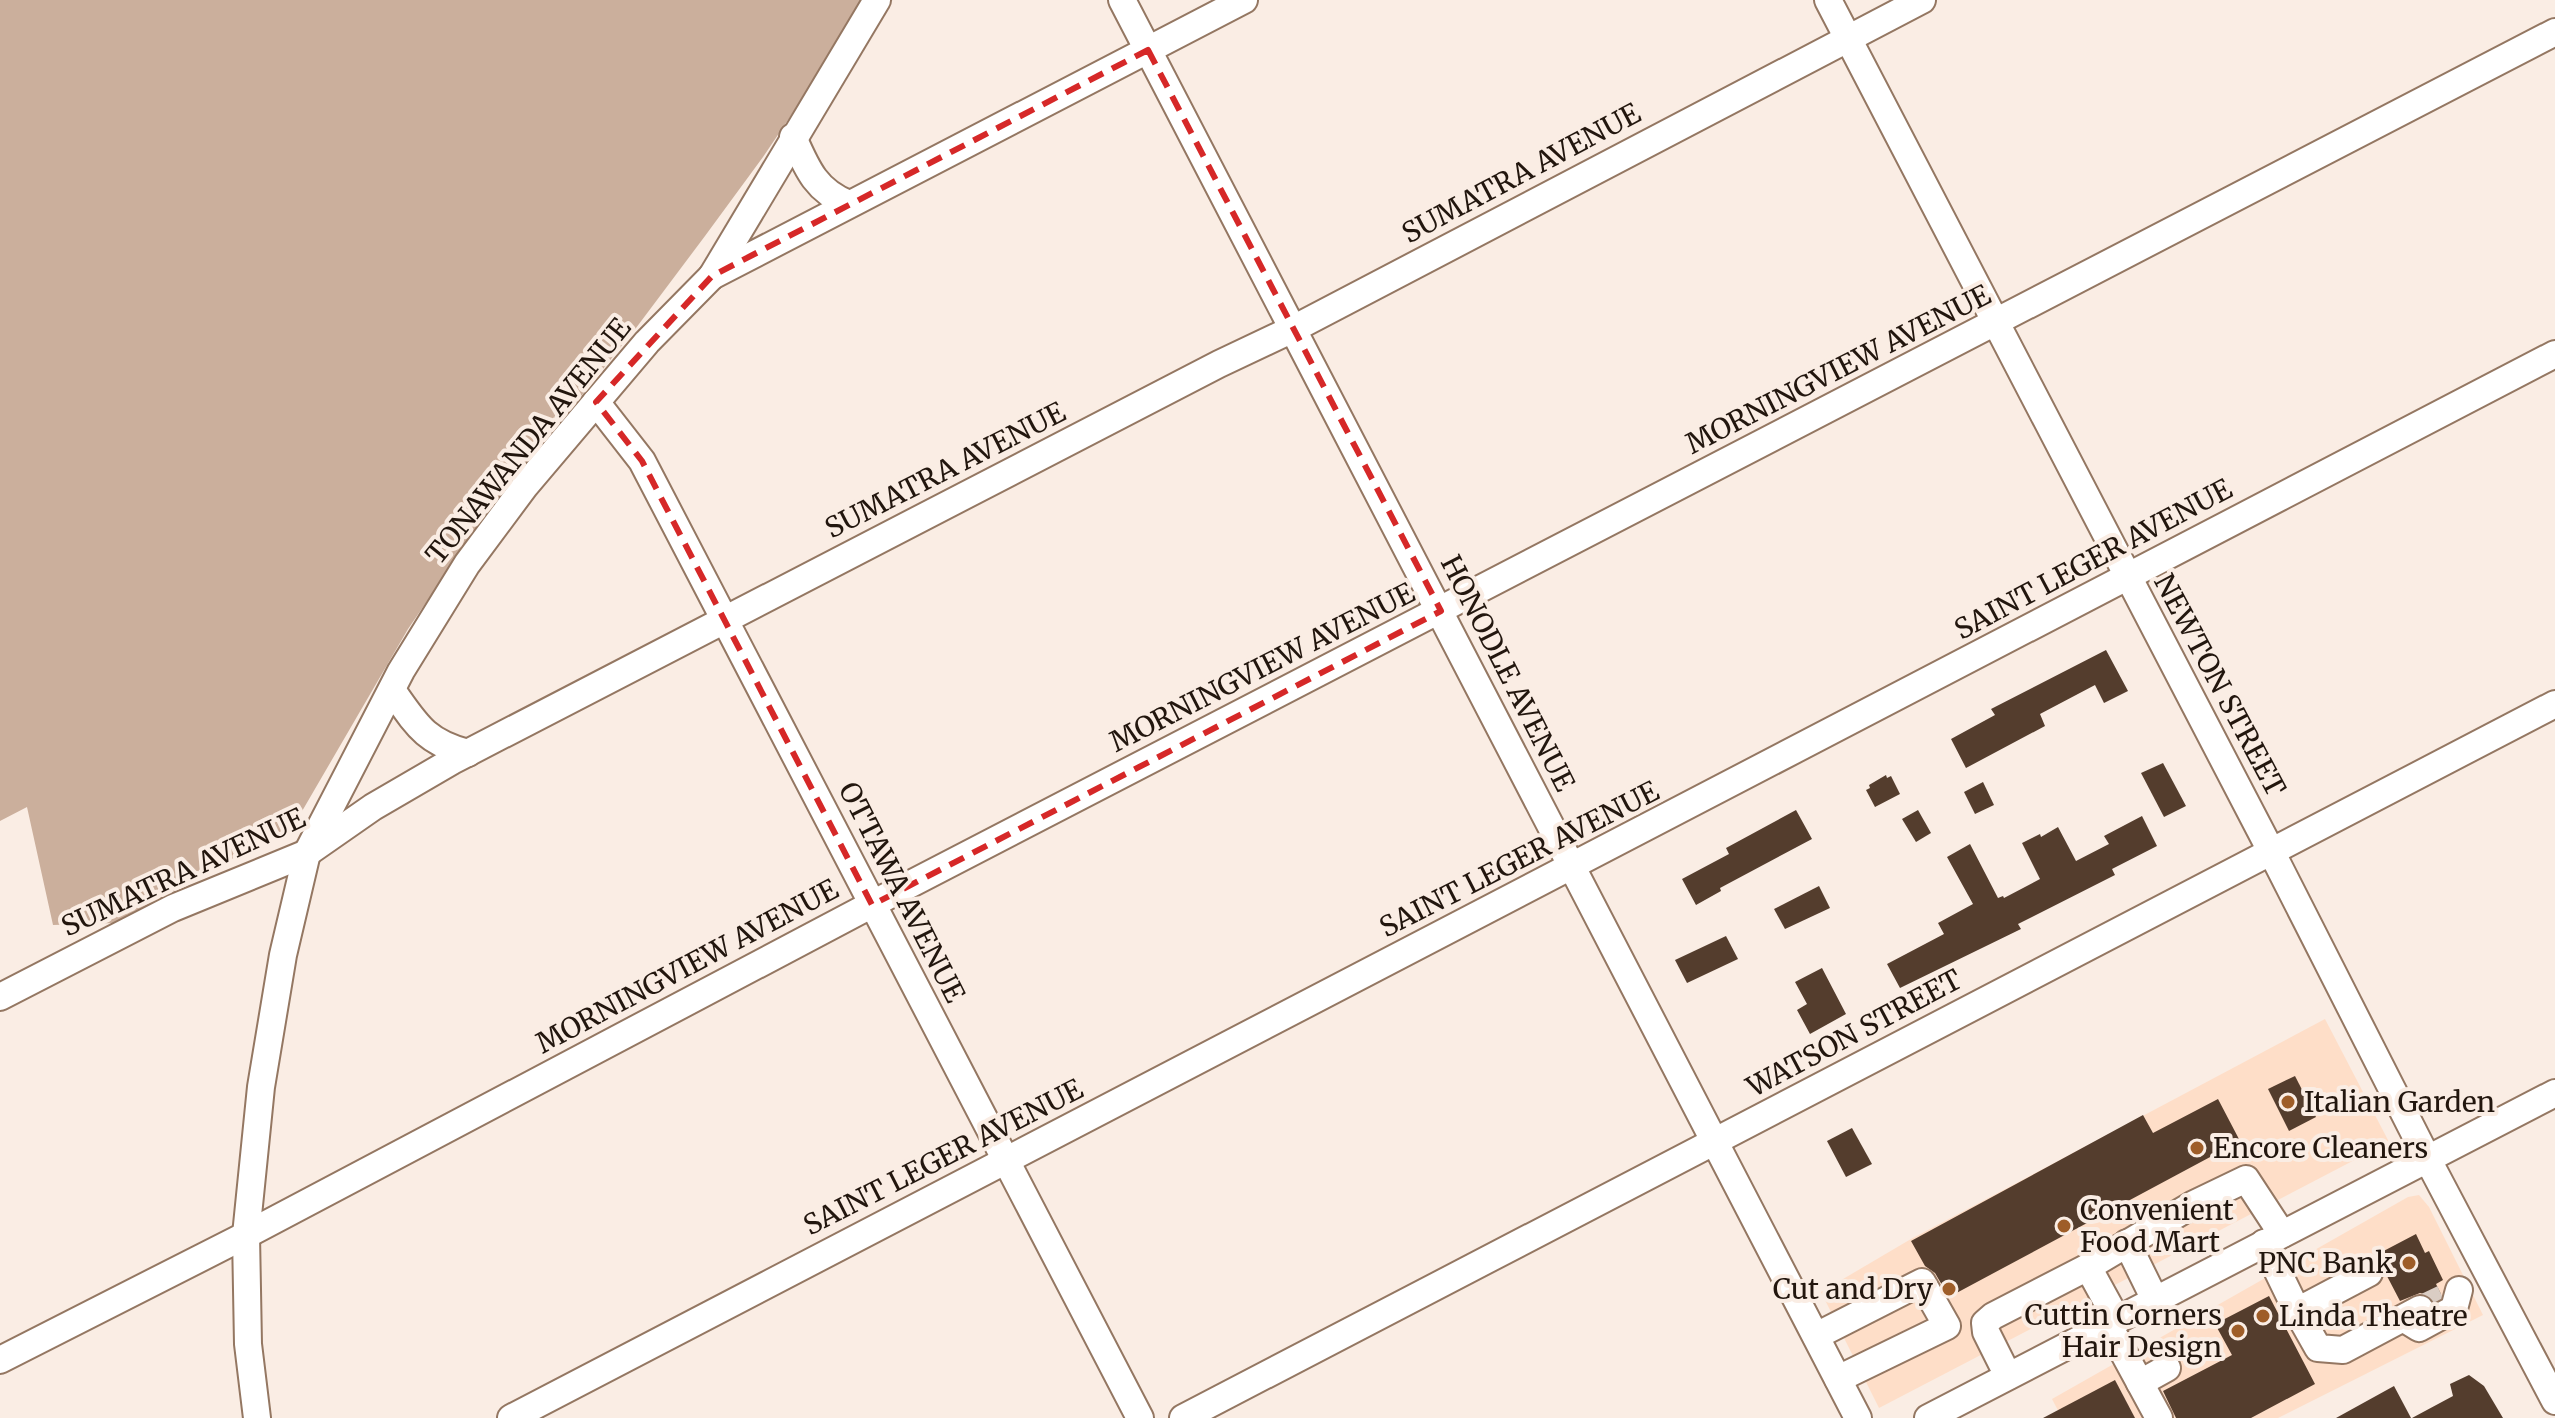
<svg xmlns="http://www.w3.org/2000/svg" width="2555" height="1418" font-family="Merriweather,serif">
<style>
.built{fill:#fedec8}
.forest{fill:#cbaf9c}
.building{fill:#543d2d}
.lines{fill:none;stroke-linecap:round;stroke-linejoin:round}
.minor-tunnel{stroke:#dacdc4;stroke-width:26;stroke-dasharray:26 13;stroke-linecap:butt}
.minor-casing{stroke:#947762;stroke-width:30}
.minor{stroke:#fff;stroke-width:26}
.marked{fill:none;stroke:#d62828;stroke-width:6;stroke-dasharray:16 10;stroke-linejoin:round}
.poi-dot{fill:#9e5d28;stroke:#faede4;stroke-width:3}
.labels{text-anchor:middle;stroke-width:8;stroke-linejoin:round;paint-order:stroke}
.street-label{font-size:28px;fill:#22160e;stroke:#faede4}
.poi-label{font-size:28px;fill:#22160e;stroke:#faede4;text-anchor:start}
</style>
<rect width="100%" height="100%" fill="#faede4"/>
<g class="built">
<path d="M 2325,1019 L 2389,1142 L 1879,1408 L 1821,1292 L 1911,1239 Z"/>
<path d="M 2419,1195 L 2429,1207 L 2483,1315 L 2278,1418 L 2062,1418 L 2052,1399 L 2408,1197 Z"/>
</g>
<path class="forest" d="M 0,0 L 869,0 L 763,157 L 705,236 L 636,328 L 489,510 L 408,629 L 294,825 L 115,923 L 53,925 L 27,807 L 0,821 Z"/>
<g class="building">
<path d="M 2106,650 L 2128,691 L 2104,703 L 2095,685 L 2040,714 L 2045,726 L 1966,768 L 1951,739 L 1995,715 L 1991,709 Z"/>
<path d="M 2163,763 L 2186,806 L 2164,817 L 2141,773 Z"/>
<path d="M 1886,775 L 1887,778 L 1891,776 L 1900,794 L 1875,807 L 1866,790 L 1870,788 L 1869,785 Z"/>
<path d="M 1983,782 L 1994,805 L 1975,814 L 1964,792 Z"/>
<path d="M 1796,810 L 1812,839 L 1720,888 L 1721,891 L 1696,905 L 1682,879 L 1729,854 L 1726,848 Z"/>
<path d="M 1918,810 L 1931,833 L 1916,842 L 1902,819 Z"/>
<path d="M 2142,816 L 2157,846 L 2112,869 L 2115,875 L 2018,924 L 2021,929 L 1900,988 L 1887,964 L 1944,934 L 1938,923 L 1973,904 L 1947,857 L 1970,844 L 1998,898 L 2003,896 L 2004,898 L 2040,879 L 2022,843 L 2040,834 L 2041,837 L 2058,827 L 2076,861 L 2109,844 L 2104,836 Z"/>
<path d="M 1819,886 L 1830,908 L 1785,929 L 1774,909 Z"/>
<path d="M 1726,936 L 1738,959 L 1687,983 L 1675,960 Z"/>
<path d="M 1822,968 L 1846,1014 L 1810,1034 L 1797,1010 L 1807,1004 L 1795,982 Z"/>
<path d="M 2295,1076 L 2316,1117 L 2289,1131 L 2268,1089 Z"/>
<path d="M 2218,1099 L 2240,1141 L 1949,1297 L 1935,1273 L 1925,1266 L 1911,1241 L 2143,1115 L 2153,1133 Z"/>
<path d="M 1852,1128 L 1872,1164 L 1846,1177 L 1827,1141 Z"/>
<path d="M 2416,1234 L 2425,1253 L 2429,1251 L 2443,1280 L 2436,1284 L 2441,1294 L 2440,1298 L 2434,1302 L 2428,1295 L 2420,1293 L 2400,1301 L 2376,1255 Z"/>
<path d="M 2269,1296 L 2315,1384 L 2251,1418 L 2176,1418 L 2163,1391 L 2232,1355 L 2215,1324 Z"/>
<path d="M 2469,1375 L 2484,1386 L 2503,1418 L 2412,1418 L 2453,1396 L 2450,1384 Z"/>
<path d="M 2115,1380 L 2135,1418 L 2043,1418 Z"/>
<path d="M 2394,1386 L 2411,1418 L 2336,1418 Z"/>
</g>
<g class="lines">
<path class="minor-tunnel" d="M 2420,1309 L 2443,1298"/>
<defs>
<g id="minor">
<path d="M 1122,0 L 1858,1418"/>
<path d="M 1828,0 L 2271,851 L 2427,1158 L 2555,1401"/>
<path d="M 793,137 C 807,169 816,191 849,204"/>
<path d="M 712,276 L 877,0"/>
<path d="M 596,402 L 642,461 L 1140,1418"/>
<path d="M 392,690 C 416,724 425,742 468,753"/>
<path d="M 0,997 L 173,908 L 307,853 L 373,807 L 452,761 L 1219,364 L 1293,329 L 1922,0"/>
<path d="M 2127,1243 L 2155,1300"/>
<path d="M 2264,1243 L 2297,1311 L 2369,1273"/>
<path d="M 2088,1267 L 2194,1204 L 2246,1179 L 2282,1234"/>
<path d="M 2297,1311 L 2318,1348 L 2343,1350 L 2420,1309"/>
<path d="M 2406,1320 L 2419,1328 L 2454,1309 L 2459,1290"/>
<path d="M 2108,1324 L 2159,1418"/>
<path d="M 1816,1336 L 1922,1282 L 1947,1326 L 1838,1379"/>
<path d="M 0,1360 L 246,1235 L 901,889 L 2555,32"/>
<path d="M 2008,1376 L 1986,1332 L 1985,1323 L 1993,1316 L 2088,1267 L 2117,1320"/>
<path d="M 2140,1383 L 2167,1368"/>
<path d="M 257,1418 L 248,1344 L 246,1235 L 261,1087 L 283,955 L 307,853 L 401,671 L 467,564 L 525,486 L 647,342 L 712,276 L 1244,0"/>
<path d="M 511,1418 L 2555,354"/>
<path d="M 1183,1418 L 2555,704"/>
<path d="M 1928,1418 L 2555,1093"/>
</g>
</defs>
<use href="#minor" class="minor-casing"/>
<use href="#minor" class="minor"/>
</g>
<path class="marked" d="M 1148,50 L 1441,611 L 872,905 L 642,461 L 596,402 L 712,276 Z"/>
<g class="poi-dot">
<circle cx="2288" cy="1102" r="8"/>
<circle cx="2197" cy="1148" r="8"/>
<circle cx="2064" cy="1226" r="8"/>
<circle cx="2409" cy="1263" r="8"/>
<circle cx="1949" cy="1289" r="8"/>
<circle cx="2263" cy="1316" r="8"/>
<circle cx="2238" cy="1331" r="8"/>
</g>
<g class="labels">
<g class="street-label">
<text transform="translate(1521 173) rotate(-28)" y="10">SUMATRA AVENUE</text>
<text transform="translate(1838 369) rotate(-27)" y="10">MORNINGVIEW AVENUE</text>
<text transform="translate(528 441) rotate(-51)" y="10">TONAWANDA AVENUE</text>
<text transform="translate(945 470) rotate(-27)" y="10">SUMATRA AVENUE</text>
<text transform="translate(2093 559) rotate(-28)" y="10">SAINT LEGER AVENUE</text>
<text transform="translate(1262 667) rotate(-27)" y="10">MORNINGVIEW AVENUE</text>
<text transform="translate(1508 673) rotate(63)" y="10">HONODLE AVENUE</text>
<text transform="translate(2220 685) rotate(62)" y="10">NEWTON STREET</text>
<text transform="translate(1519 859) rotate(-27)" y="10">SAINT LEGER AVENUE</text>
<text transform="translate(183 872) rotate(-25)" y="10">SUMATRA AVENUE</text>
<text transform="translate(902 892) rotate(63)" y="10">OTTAWA AVENUE</text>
<text transform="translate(687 966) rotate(-28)" y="10">MORNINGVIEW AVENUE</text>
<text transform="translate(1854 1033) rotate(-28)" y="10">WATSON STREET</text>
<text transform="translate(943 1157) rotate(-27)" y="10">SAINT LEGER AVENUE</text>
</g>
<g class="poi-label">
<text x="2304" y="1112">Italian Garden</text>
<text x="2213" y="1158">Encore Cleaners</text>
<text x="2080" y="1220">Convenient<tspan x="2080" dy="32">Food Mart</tspan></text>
<text x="2393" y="1273" text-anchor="end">PNC Bank</text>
<text x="1933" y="1299" text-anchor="end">Cut and Dry</text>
<text x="2222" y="1325" text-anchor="end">Cuttin Corners<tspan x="2222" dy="32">Hair Design</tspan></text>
<text x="2279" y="1326">Linda Theatre</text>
</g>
</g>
</svg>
